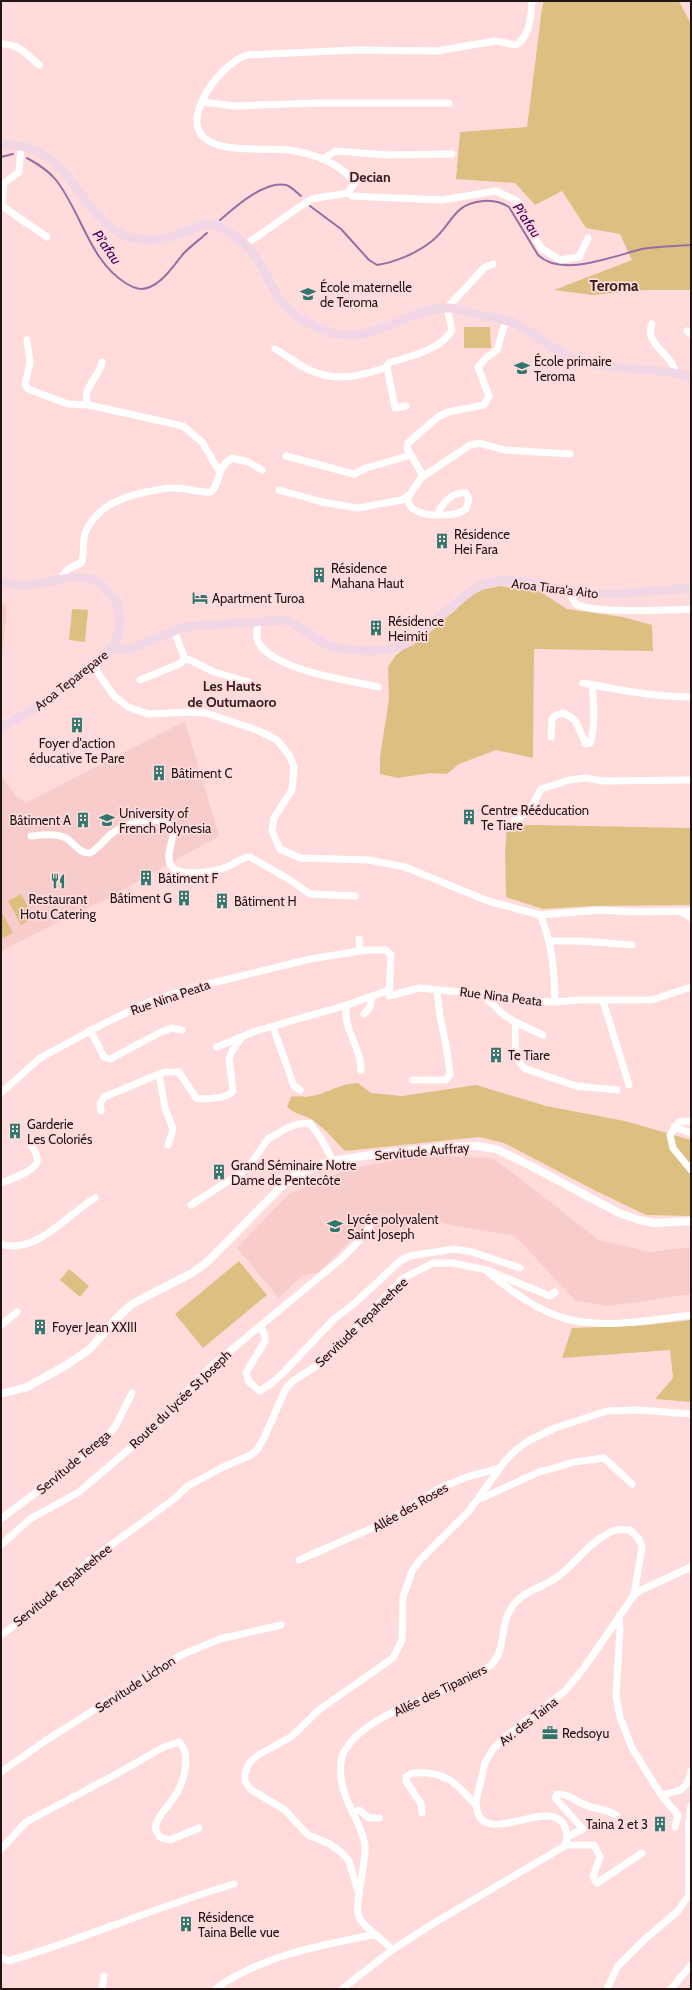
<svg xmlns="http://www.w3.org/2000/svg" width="692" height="1990" font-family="Cabin,sans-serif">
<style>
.built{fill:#f7cccb}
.green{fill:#ddbf81}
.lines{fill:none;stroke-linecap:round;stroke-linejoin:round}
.stream{stroke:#966ea4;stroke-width:2}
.minor{stroke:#fff;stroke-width:7}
.tertiary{stroke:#fff;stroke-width:8}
.secondary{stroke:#f1d6e5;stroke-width:9}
.labels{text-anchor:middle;stroke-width:3.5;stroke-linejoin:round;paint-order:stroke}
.poi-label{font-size:13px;fill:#201414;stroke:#ffdcdb;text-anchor:start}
.street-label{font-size:13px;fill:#201414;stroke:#ffdcdb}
.neighbourhood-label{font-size:14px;font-weight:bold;fill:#3a2121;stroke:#ffdcdb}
.water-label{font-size:14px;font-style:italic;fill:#490161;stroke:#ffdcdb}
.quarter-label{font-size:15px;font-weight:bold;fill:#3a2121;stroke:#ffdcdb}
</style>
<rect width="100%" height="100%" fill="#ffdcdb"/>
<g class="built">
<path d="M 1,603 L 7,606 L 1,668 Z"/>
<path d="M 185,721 L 219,836 L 112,896 L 1,951 L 1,776 L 16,796 L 26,803 Z"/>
<path d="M 419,1155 L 493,1158 L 599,1240 L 650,1252 L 691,1247 L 691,1294 L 609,1306 L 575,1300 L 515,1236 L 425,1220 L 386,1239 L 358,1233 L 318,1273 L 303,1275 L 279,1298 L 237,1248 L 289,1194 L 345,1170 Z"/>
</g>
<g class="green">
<path d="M 544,1 L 679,1 L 691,24 L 691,290 L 645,290 L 592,295 L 554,290 L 632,260 L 620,234 L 586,228 L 562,191 L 535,205 L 515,183 L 456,179 L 460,132 L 527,127 L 542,8 Z"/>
<path d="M 464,327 L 490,327 L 491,348 L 464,348 Z"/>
<path d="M 500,586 L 539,591 L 567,609 L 623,617 L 652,625 L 653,651 L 534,649 L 533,758 L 496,750 L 459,764 L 447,774 L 431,773 L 398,778 L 380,774 L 380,757 L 389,699 L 388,667 L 396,655 L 451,614 L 476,591 Z"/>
<path d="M 72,609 L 88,610 L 85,642 L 69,640 Z"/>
<path d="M 533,825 L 691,828 L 691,905 L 594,906 L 543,909 L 506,897 L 505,852 L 507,826 Z"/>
<path d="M 21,894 L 34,918 L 21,925 L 8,901 Z"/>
<path d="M 1,911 L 13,933 L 1,939 Z"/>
<path d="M 358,1083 L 371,1093 L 402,1096 L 476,1085 L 546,1106 L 625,1121 L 691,1140 L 691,1216 L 646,1215 L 596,1191 L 504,1143 L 479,1137 L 345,1151 C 335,1141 324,1127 312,1120 C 302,1113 297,1116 287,1107 L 291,1097 C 299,1095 304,1098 312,1096 C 329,1093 338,1084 358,1083 Z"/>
<path d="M 239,1261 L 267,1295 L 203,1348 L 175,1314 Z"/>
<path d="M 69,1269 L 89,1286 L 80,1297 L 60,1280 Z"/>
<path d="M 691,1320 L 691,1402 L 655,1399 L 673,1378 L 670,1350 L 562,1358 L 572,1328 L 648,1325 Z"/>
</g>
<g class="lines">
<g class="stream">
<path d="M 1,157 L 13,154"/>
<path d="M 27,158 C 38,164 48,170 56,180 C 82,213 89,261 127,284 C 134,288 141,291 150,287 C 164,281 174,265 184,253 C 191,246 199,240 207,233"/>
<path d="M 310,206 L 341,229 L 369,260 L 377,265 C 396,262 417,253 432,241 C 453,224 452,204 483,201 C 493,200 501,202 509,207 L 538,255 C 562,278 613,256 642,249 C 657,246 675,246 691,245"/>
<path d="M 220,220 C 235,207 265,180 286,185 C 291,186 297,193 301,196"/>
</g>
<g class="minor">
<path d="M 1,44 C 20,44 26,54 39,65"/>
<path d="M 202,102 L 235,106 L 317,103 L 449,103"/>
<path d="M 21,146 L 19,172 L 4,183 L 2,206 L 47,237"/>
<path d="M 322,159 L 336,151 L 387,155 L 452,154"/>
<path d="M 348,193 L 352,196 L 442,200 L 496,191 L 517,201 L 531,230 L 541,248 L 560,260 L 579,257 L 588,238"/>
<path d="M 245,245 L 311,199 L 348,193 L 355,182 C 339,163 313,153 288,150 C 252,147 173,159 204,97 C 212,81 230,61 247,55 L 354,50 L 437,51 L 495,41 L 516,45 C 530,37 531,16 532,1"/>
<path d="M 652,324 C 643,344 674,355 675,373"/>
<path d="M 687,331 L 691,334"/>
<path d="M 27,340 L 30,363 L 25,384 L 28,389 L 68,404 L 89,405 L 183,426 L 202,442 L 219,471"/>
<path d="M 275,349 C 288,356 299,366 312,371 C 337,382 362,376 387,367 L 389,363 C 410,356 441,350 452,330 L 447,308 L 484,268 L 493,264"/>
<path d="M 387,367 L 395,408 L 406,406"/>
<path d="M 89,405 C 79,390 100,377 102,362"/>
<path d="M 286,456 L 354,474 L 366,468 L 411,455"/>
<path d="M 421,478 L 470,445 L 479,443 L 504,450 L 570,454"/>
<path d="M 279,490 L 322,502 L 358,508 L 402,500 L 408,496"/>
<path d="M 438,514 C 441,503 454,491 466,493 L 469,500 L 466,509 C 456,517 427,517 415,510 C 411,508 409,504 408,501 C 409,490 420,484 422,474 L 407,448 L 408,443 L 438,417 L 448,412 L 484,405 L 489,396 L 478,367 L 486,358 L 497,350 L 506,320"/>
<path d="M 60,579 L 68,569 L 81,563 C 86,552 81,541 86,531 C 98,506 120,498 145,492 C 154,491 163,488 172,488 C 185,487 198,493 211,492 C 222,480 215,469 232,458 L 248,462 L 262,470"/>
<path d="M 567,590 L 576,604 C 593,614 669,610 691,609"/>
<path d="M 258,622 C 257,629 255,639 260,645 C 279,671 347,680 378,687"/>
<path d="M 174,631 L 185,659 L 190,660 L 214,672 L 249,682"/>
<path d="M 140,680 L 179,664 L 185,659"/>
<path d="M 583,683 C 619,690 654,697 691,697"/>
<path d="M 551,737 L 552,719 L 556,715 L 564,713 L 575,720 L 586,744 L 590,743 C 596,726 594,703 592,685"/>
<path d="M 514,821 L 530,810 L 541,789 L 569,780 L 585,778 L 604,781 L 691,780"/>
<path d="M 31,836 C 42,835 55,833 66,838 C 74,843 80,854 90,853 C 99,848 104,840 111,834 C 126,823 162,810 173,832 C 173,842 166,854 170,864 C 177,879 215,871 227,867 C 235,864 241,857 250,857 L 287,878 L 310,894 L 355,896"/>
<path d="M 680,911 L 691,918"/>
<path d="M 540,915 L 599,910 L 633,912 L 691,911"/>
<path d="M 359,939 L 360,951"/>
<path d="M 549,941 L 581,941 L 632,945"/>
<path d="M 482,994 L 504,1015 L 515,1022 L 543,1035"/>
<path d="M 603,1001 L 629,1085"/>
<path d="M 555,1002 L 577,1000 L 652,1000 L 691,987"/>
<path d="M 347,1005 C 341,1027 362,1048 361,1070"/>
<path d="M 364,1014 L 370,1007 L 372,997"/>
<path d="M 515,1022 C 517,1039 511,1059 526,1069 L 576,1086 L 617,1090"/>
<path d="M 273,1027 L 294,1086 L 300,1090"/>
<path d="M 90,1030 L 104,1057 L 110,1059 L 161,1032 L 172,1028 L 182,1030"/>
<path d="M 217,1047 L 256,1031 L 347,1005 L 389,990"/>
<path d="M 159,1074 L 165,1108 L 173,1129 L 168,1145"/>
<path d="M 413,1080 L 446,1080 L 450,1074 L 446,1045 L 440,1017 L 437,990"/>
<path d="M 1,1093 L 40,1058 L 107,1022 L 153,1000 L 204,985 L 310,959 L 366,950 L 386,950 L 391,955 L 389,996 L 419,988 L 501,996 L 528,1001 L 555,1002 C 554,970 553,945 540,915 L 488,901 L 405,867 L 369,860 L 300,858 L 280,849 L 272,831 L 274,818 L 292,790 L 294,767 L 289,755 L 277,740 L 257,730 L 206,713 L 190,712 L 148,714 L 128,707 L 114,696 L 98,673 L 94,664"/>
<path d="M 101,1111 L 100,1104 L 104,1097 L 164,1072 L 179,1072 L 196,1098 C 204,1100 229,1098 233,1091 L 229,1059 L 232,1051 L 242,1037"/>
<path d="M 691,1121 L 679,1122 L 670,1135 L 673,1148 L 691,1170"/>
<path d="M 674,1127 L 691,1133"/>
<path d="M 1,1183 C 10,1180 34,1171 37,1162 C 39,1156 33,1149 31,1144"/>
<path d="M 191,1205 L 247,1169 L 268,1139 L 287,1128 L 298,1124 L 310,1123 L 322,1140 L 333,1161"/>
<path d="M 1,1244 C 35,1256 69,1213 95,1198"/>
<path d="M 489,1273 C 512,1291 537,1311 567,1319 C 606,1329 652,1320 691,1315"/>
<path d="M 1,1325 L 17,1312"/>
<path d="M 261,1326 L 265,1336 L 265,1341 L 246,1373 L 249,1382 L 260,1391 L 273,1382 L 285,1371 L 334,1319 L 355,1303 L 400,1261 L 410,1256 L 454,1249 L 472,1252 L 520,1268"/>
<path d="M 479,1498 L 482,1498 L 539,1472 L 575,1462 L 604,1458 L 632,1484"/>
<path d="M 1,1519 L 76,1462 L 108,1435 L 115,1427 L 132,1393"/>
<path d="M 1,1545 L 30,1519 L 79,1492 L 163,1420 L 192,1385 L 213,1365 L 341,1259 L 358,1242 L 370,1226"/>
<path d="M 299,1560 L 386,1522 L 440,1488 L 467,1477 L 500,1468"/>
<path d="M 619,1616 L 620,1629 L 616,1696 L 620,1717 L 632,1748 L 661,1795 C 679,1791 687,1792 691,1771"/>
<path d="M 1,1635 L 39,1607 L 89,1561 L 174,1499 L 188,1486 L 223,1467 L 251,1455 L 257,1450 L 264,1438 L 286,1388 L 293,1381 L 327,1359 L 402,1279 L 433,1263 L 452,1263 L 487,1270 L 550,1296 L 555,1292"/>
<path d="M 1,1772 L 45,1741 L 181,1655 L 220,1639 L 281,1625"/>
<path d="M 661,1795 L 678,1815 L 675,1827"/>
<path d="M 422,1813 L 421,1804 L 406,1781 L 406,1777 L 410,1774 C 425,1771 444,1774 455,1784 C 463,1790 468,1798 476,1804"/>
<path d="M 353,1814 L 359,1810 L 369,1818 L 379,1818"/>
<path d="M 567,1837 L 583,1829 L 555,1798 L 557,1794 C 567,1793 574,1800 583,1804 C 594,1809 606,1809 616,1815"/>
<path d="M 565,1845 L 594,1845 L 600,1857 L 593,1877 L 597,1883 L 642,1853"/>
<path d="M 1,1849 L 26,1822 L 111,1777 L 164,1747 L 179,1742 C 193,1755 183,1785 173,1799 C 166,1809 158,1815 155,1828 L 160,1837 L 170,1840 L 199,1828"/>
<path d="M 359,1895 L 349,1861 L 341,1852 L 328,1843 L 308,1835 L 285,1810 L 250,1789 L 245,1781 L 245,1774 L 249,1763 L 258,1755 L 291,1737 L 320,1709 L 393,1658 L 402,1640 L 403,1597 L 412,1571 L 420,1560 L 469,1511 L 505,1461 L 516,1450 L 528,1441 L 555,1428 L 607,1411 L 638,1410 L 691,1414"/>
<path d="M 392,1950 C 383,1938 368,1932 360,1919 C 352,1908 367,1863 365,1845 C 361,1821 343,1802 341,1777 C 340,1768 340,1758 345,1750 C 364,1719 408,1707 439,1692 C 456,1684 473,1675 490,1666 C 507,1650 499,1628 510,1610 C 521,1591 540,1589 556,1578 C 575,1565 587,1544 607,1534 C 614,1529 621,1529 630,1530 L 639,1539 L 642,1547 L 634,1595"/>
<path d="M 1,1957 L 8,1961 C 85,1939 158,1906 234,1884"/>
<path d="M 102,1989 L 104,1976"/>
<path d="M 216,1989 C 223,1982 233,1978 242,1973 C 283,1952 327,1944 372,1935 L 378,1936"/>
<path d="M 342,1989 L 392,1950 L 434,1923 L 563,1847 C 567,1842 568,1836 566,1830 C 555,1789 476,1857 476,1801 L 485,1763 L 493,1749 L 505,1737 L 565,1691 L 584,1668 L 634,1595 L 641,1590 L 691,1567"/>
<path d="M 607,1989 L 618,1966 L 645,1939 L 678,1911 L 689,1895 L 689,1822 L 691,1806"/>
<path d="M 671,1989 L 691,1965"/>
</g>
<path class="tertiary" d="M 1,1394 L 27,1387 L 65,1366 L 90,1349 L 114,1321 L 132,1304 L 192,1273 L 207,1262 L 282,1186 L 298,1174 L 328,1162 L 363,1156 L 443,1147 L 477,1146 L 496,1149 L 529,1165 L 619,1213 L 639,1220 L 655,1223 L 691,1221"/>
<g class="secondary">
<path d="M 1,145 C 43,142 64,170 86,201 C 94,211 103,223 114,230 C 142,246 162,241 190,230 C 197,227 205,223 213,225 C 221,227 234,235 241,241 C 260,255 267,281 280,300 C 289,313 305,322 319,328 C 369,351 398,311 445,308 C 460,307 469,313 483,316 C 496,318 507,319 518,325 C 536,334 551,348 569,357 C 605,373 652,365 691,377"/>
<path d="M 1,581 C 37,597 82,558 108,591 C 112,596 116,600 118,607 C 122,623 120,633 112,648 C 78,677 42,708 1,727"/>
<path d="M 112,648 L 127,650 L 181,628 L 195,626 L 286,620 C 303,626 315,641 333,647 C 340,649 349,649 357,650 C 404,656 419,636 451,607 C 463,597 476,585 492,582 C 527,576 560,594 594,594 C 626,595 659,590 691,588"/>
</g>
</g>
<defs>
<symbol id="school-bare" viewBox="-9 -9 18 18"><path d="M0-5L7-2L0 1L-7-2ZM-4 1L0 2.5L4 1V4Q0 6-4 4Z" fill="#30766d" stroke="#ffdcdb" stroke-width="2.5" paint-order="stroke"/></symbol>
<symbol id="building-bare" viewBox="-9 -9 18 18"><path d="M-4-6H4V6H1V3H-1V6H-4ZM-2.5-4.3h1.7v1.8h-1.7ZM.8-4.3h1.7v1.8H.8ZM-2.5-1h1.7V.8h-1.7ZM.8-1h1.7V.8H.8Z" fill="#30766d" stroke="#ffdcdb" stroke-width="2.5" paint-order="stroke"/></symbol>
<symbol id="hotel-bare" viewBox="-9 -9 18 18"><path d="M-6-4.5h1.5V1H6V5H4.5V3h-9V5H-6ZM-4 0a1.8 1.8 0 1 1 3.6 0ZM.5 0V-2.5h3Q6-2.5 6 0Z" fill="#30766d" stroke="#ffdcdb" stroke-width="2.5" paint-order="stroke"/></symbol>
<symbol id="university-bare" viewBox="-9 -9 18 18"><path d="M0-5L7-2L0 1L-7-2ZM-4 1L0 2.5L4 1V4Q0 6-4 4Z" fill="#30766d" stroke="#ffdcdb" stroke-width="2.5" paint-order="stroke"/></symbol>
<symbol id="restaurant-bare" viewBox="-9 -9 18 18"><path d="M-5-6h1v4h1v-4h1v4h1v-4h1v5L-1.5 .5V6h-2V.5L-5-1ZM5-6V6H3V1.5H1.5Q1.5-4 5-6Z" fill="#30766d" stroke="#ffdcdb" stroke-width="2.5" paint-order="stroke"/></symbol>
<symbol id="office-bare" viewBox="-9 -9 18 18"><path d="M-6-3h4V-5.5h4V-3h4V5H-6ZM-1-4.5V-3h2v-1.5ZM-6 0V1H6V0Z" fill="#30766d" stroke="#ffdcdb" stroke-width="2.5" paint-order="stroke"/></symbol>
</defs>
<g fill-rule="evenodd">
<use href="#school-bare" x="297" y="283" width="22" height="22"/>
<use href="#school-bare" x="511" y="357" width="22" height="22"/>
<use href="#building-bare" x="431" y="530" width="22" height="22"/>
<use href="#building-bare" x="308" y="564" width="22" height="22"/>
<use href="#hotel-bare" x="189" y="587" width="22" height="22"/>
<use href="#building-bare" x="365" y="617" width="22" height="22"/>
<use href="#building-bare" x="66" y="714" width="22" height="22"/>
<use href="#building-bare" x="148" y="762" width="22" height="22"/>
<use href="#building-bare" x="458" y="806" width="22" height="22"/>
<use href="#building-bare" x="72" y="809" width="22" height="22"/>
<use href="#university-bare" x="96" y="809" width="22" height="22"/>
<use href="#building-bare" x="135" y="867" width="22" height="22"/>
<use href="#restaurant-bare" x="47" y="870" width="22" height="22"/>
<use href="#building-bare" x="173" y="887" width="22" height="22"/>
<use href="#building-bare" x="211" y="890" width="22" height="22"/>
<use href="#building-bare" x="485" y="1044" width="22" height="22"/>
<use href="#building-bare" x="4" y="1120" width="22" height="22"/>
<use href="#building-bare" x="208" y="1161" width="22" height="22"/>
<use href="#school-bare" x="324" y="1215" width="22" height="22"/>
<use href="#building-bare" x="29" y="1316" width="22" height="22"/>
<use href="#office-bare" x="539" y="1722" width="22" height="22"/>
<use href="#building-bare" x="649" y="1813" width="22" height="22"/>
<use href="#building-bare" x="175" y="1913" width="22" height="22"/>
</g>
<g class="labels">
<g class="poi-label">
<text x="320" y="292">École maternelle<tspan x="320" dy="15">de Teroma</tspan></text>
<text x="534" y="366">École primaire<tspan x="534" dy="15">Teroma</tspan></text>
<text x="454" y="539">Résidence<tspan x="454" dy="15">Hei Fara</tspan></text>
<text x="331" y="573">Résidence<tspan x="331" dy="15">Mahana Haut</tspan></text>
<text x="212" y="603">Apartment Turoa</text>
<text x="388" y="626">Résidence<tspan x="388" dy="15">Heimiti</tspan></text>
<text x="77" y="748" text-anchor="middle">Foyer d'action<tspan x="77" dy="15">éducative Te Pare</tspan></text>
<text x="171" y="778">Bâtiment C</text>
<text x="481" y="815">Centre Rééducation<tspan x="481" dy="15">Te Tiare</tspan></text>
<text x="119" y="818">University of<tspan x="119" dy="15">French Polynesia</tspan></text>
<text x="71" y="825" text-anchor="end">Bâtiment A</text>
<text x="158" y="883">Bâtiment F</text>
<text x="172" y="903" text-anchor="end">Bâtiment G</text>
<text x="58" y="904" text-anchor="middle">Restaurant<tspan x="58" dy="15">Hotu Catering</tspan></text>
<text x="234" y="906">Bâtiment H</text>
<text x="508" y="1060">Te Tiare</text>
<text x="27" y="1129">Garderie<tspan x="27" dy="15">Les Coloriés</tspan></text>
<text x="231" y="1170">Grand Séminaire Notre<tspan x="231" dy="15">Dame de Pentecôte</tspan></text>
<text x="347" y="1224">Lycée polyvalent<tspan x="347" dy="15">Saint Joseph</tspan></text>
<text x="52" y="1332">Foyer Jean XXIII</text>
<text x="562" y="1738">Redsoyu</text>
<text x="648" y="1829" text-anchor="end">Taina 2 et 3</text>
<text x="198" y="1922">Résidence<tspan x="198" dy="15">Taina Belle vue</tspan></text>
</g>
<g class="street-label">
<text transform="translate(555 588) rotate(7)" y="5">Aroa Tiara'a Aito</text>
<text transform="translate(71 680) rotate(-38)" y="5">Aroa Teparepare</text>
<text transform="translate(501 996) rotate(7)" y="5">Rue Nina Peata</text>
<text transform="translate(170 997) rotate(-19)" y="5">Rue Nina Peata</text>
<text transform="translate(422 1151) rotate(-5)" y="5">Servitude Auffray</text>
<text transform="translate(361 1322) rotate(-44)" y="5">Servitude Tepaheehee</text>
<text transform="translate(180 1399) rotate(-44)" y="5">Route du lycée St Joseph</text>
<text transform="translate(73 1462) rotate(-40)" y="5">Servitude Terega</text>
<text transform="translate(410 1507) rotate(-30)" y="5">Allée des Roses</text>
<text transform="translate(62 1585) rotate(-39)" y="5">Servitude Tepaheehee</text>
<text transform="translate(135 1684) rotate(-33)" y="5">Servitude Lichon</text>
<text transform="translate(440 1690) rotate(-26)" y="5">Allée des Tipaniers</text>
<text transform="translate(528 1721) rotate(-38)" y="5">Av. des Taina</text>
</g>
<g class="neighbourhood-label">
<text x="370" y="182">Decian</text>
<text x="232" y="691">Les Hauts<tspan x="232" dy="16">de Outumaoro</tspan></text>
</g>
<g class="water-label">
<text transform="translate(527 220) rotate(56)" y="5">Pi'afau</text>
<text transform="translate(107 247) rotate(55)" y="5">Pi'afau</text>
</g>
<g class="quarter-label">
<text x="614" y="291">Teroma</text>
</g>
</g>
<rect width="692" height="1990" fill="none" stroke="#201414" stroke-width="4"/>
</svg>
